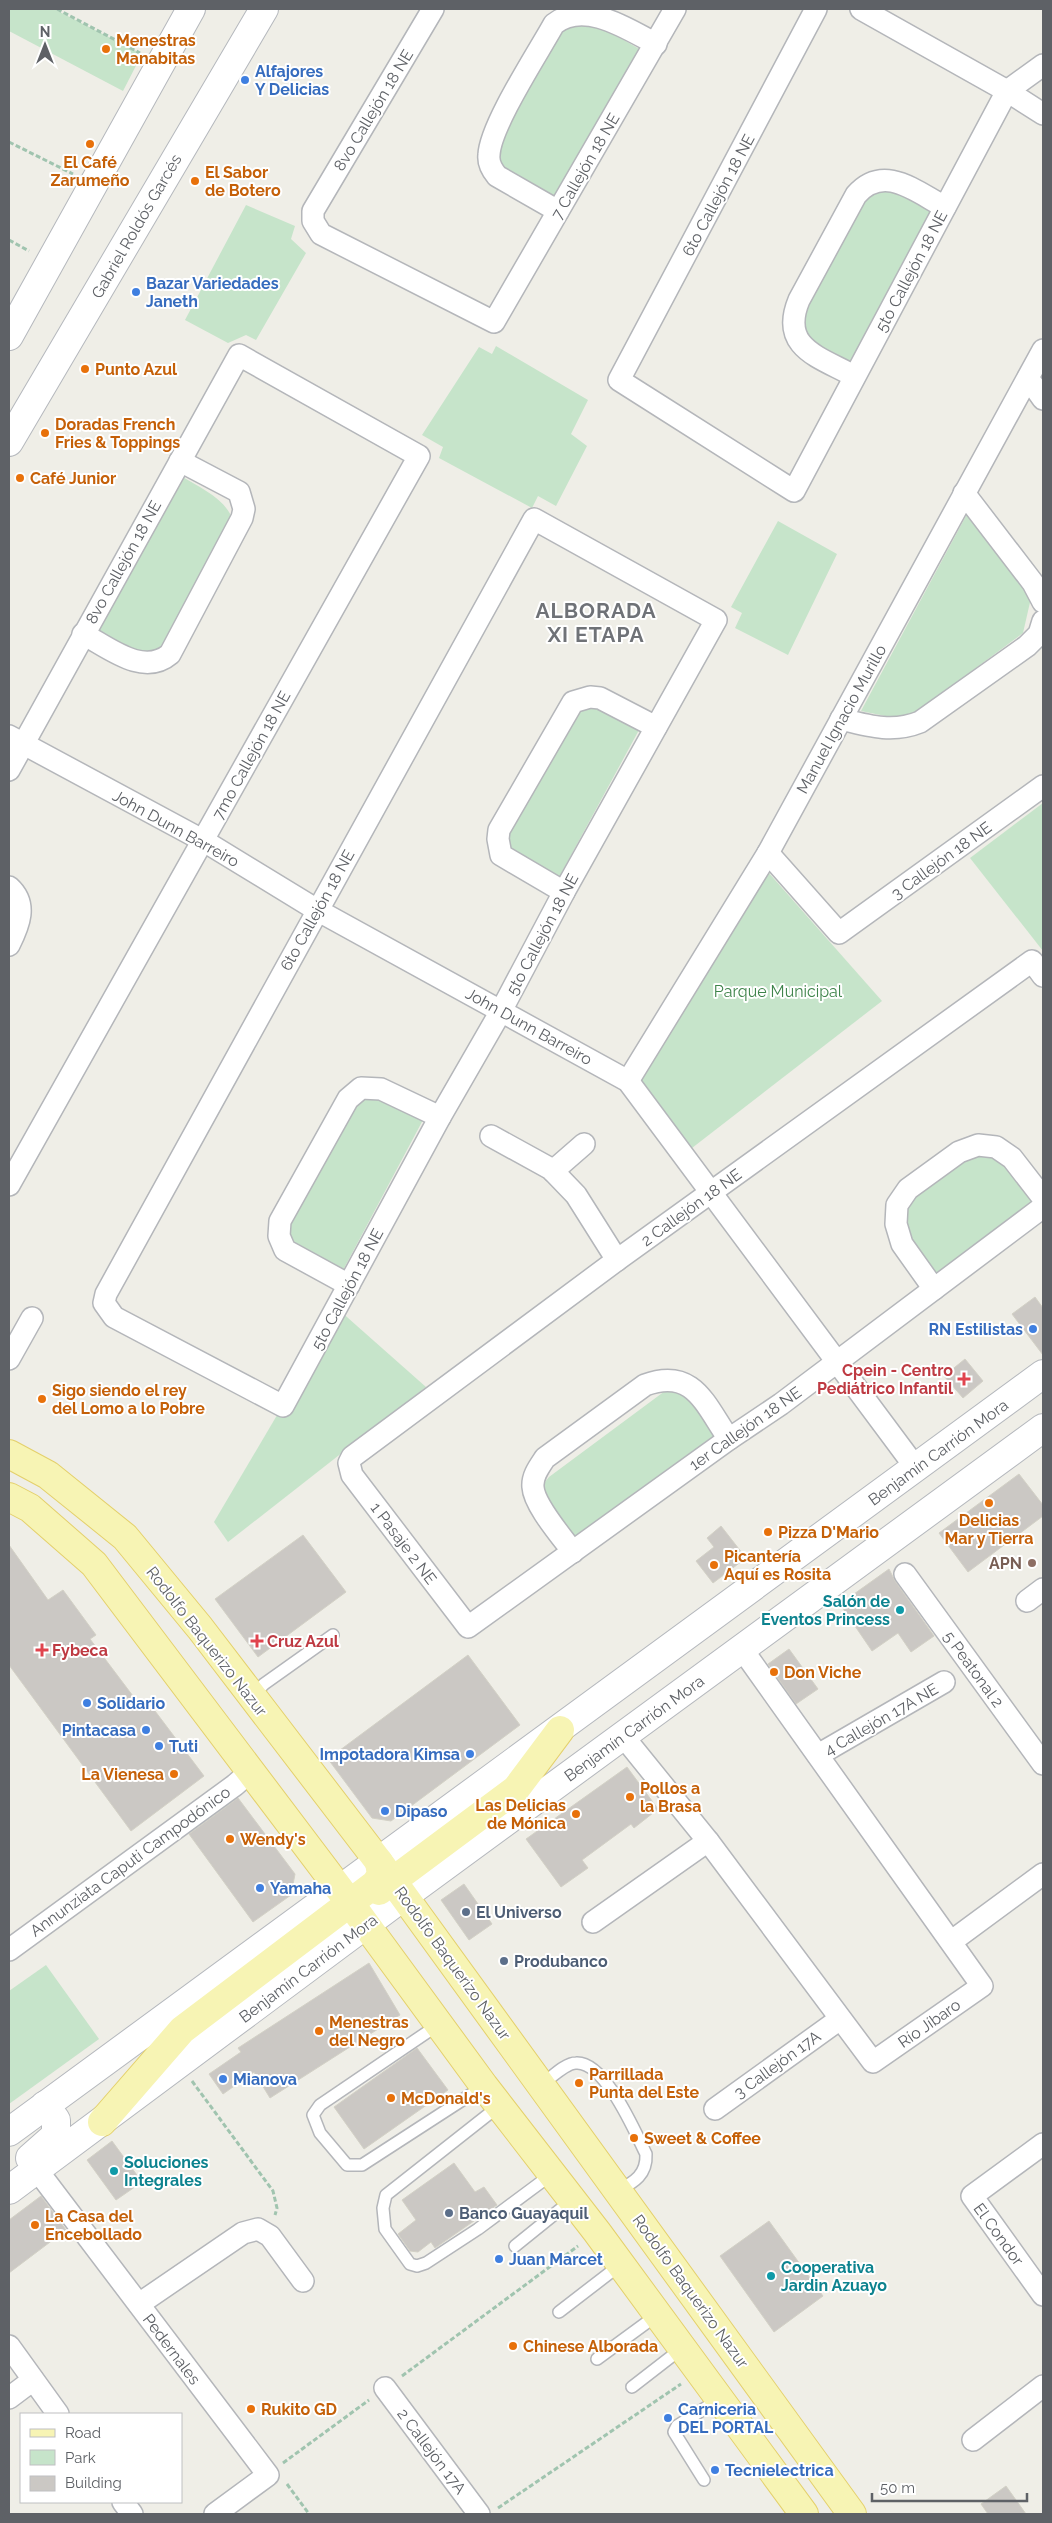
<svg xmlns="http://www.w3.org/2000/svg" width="1052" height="2523" font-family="Raleway,sans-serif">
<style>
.green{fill:#c6e4ca}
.building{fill:#cbc8c4;stroke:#d3d1c6}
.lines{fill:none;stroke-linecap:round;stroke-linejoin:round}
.service-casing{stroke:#b4b6ba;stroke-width:14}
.minor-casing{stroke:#b4b6ba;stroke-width:24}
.secondary-casing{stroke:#b5b8bd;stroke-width:30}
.primary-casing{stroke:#e4d06b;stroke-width:30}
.path{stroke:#a0c4af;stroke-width:3;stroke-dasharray:5 2.5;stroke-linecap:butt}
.service{stroke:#fff;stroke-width:11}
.minor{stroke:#fff;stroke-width:21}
.secondary{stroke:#fff;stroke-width:28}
.primary{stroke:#f7f4b4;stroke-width:28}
.food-dot{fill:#e8710a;stroke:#fff;stroke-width:2}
.shop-dot{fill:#3f7fe0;stroke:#fff;stroke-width:2}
.health-dot{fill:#e0444e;stroke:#fff;stroke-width:2}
.education-dot{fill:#8d6e63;stroke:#fff;stroke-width:2}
.culture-dot{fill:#0f9aa8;stroke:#fff;stroke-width:2}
.service-dot{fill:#5c6f8a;stroke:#fff;stroke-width:2}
.labels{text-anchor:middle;stroke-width:4;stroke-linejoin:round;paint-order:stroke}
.food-label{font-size:16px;font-weight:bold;fill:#c56008;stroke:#fff;text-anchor:start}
.shop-label{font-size:16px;font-weight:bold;fill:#366cbe;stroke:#fff;text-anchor:start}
.street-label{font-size:16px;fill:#5e6166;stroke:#fff}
.park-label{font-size:16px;fill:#3f844b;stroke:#fff}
.health-label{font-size:16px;font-weight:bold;fill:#be3a42;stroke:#fff;text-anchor:start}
.education-label{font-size:16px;font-weight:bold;fill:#785e54;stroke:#fff;text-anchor:end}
.culture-label{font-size:16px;font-weight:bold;fill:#0d838f;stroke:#fff;text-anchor:start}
.service-label{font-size:16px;font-weight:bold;fill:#4e5e75;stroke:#fff;text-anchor:start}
.district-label{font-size:21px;font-weight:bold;letter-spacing:1px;fill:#6f7277;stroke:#fff}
</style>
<rect width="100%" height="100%" fill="#efeee7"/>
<g class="green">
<path d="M 9,9 L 54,9 L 142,54 L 123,91 L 9,31 Z"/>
<path d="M 588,19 L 641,50 L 556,199 L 506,172 L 496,157 L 496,144 L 556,30 Z"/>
<path d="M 869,190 L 897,190 L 934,211 L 852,367 L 807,341 L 799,311 Z"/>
<path d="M 246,205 L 295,226 L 291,239 L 306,253 L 256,340 L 246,335 L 228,343 L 185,320 Z"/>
<path d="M 496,346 L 588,400 L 571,434 L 587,446 L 556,506 L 538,496 L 532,508 L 439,458 L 443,447 L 422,435 L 479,347 L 492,354 Z"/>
<path d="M 181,476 C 202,489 227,499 234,523 L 167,650 L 138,654 L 97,629 Z"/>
<path d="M 967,514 L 1031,598 L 1023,633 L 918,711 L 895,718 L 861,711 Z"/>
<path d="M 778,521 L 837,554 L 788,655 L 735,628 L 742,613 L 731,607 Z"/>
<path d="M 597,708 L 639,730 L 557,881 L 506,846 L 508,836 L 574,717 L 582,709 Z"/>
<path d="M 1043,803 L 1043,951 L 970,858 Z"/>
<path d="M 768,872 L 882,1001 L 692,1148 L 640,1079 Z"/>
<path d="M 368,1096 L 384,1096 L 424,1118 L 341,1274 L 295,1249 L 289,1239 L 287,1226 L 360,1100 Z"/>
<path d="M 980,1154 L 1000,1156 L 1040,1202 L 935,1282 L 905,1240 L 908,1200 L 968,1159 Z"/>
<path d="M 339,1310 L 426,1387 L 228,1542 L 214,1522 Z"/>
<path d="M 669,1388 C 694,1397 706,1417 721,1438 L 573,1543 L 541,1487 L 549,1477 Z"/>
<path d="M 46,1965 L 99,2039 L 9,2104 L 9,1991 Z"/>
</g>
<g class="building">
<path d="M 1035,1297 L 1043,1308 L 1043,1355 L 1012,1314 Z"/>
<path d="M 965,1359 L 983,1381 L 963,1398 L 944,1376 Z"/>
<path d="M 1019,1474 L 1043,1505 L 1043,1516 L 968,1572 L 939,1533 Z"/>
<path d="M 721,1526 L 746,1558 L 713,1583 L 696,1561 L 714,1547 L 707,1538 Z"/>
<path d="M 303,1535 L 346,1592 L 258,1657 L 215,1599 Z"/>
<path d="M 9,1545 L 48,1600 L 63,1590 L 96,1635 L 90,1639 L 142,1708 L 149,1703 L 204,1776 L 131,1831 L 9,1665 Z"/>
<path d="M 889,1569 L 895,1581 L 934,1636 L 911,1652 L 898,1633 L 872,1651 L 840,1604 Z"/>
<path d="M 789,1649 L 818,1689 L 796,1704 L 768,1664 Z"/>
<path d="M 468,1655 L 520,1725 L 391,1821 L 372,1818 L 328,1759 Z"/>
<path d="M 627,1767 L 658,1809 L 634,1828 L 631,1824 L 582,1860 L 588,1868 L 561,1887 L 526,1839 Z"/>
<path d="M 238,1798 L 295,1874 L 291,1895 L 253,1922 L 189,1834 Z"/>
<path d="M 464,1884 L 492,1924 L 469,1940 L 441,1900 Z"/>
<path d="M 369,1963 L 400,2015 L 270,2098 L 254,2072 L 223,2094 L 209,2074 L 241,2052 L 238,2048 Z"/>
<path d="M 417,2048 L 448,2090 L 364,2149 L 334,2107 Z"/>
<path d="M 112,2141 L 142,2182 L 116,2200 L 87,2160 Z"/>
<path d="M 454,2163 L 475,2192 L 484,2187 L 497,2205 L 435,2248 L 431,2242 L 418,2252 L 410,2251 L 398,2234 L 416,2220 L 402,2200 Z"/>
<path d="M 41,2196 L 66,2230 L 9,2273 L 9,2220 Z"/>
<path d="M 769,2221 L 823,2296 L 774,2332 L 720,2256 Z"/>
<path d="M 1006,2486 L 1026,2514 L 988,2514 L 981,2504 Z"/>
</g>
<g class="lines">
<defs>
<g id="service">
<path d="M 252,1696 L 264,1684 L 333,1635"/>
<path d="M 437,2023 L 429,2031 L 320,2105 L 313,2115 L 320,2133 L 347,2165 L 362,2165 L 484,2086"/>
<path d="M 541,2085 C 550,2079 565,2063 576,2063 C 605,2061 635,2132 646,2154 C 647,2175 634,2182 618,2191"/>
<path d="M 499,2106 L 386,2195 L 383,2208 L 385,2229 L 410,2264 L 417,2266 L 426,2263 L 478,2229 L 552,2174"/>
<path d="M 515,2246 L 572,2200"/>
<path d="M 559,2312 L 620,2265"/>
<path d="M 597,2359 L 657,2315"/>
<path d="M 632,2387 L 681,2349"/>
<path d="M 704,2480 L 674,2432 L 677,2426 L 718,2400"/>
</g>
<g id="minor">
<path d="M 433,9 L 313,211 L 313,221 L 321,234 L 494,322 L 675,9"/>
<path d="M 816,9 L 619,380 L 794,491 L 1007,91 L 1043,65"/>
<path d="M 861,9 L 1007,91 L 1043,114"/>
<path d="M 558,211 L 497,176 C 492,170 488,163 489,155 C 490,126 538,53 554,24 C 584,0 626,28 656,44"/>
<path d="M 854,376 C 820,357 779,348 799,300 L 856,195 C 884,163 916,192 945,207"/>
<path d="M 1028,378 L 1043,399"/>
<path d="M 964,493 L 1033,583 L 1043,602"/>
<path d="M 534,519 L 716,620 L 564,892 L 501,1011 L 440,1117 L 283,1406 L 114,1317 L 104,1303 L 106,1294 Z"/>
<path d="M 83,634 C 108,647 143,677 170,654 L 242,518 L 244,509 L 239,492 L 180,461"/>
<path d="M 841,719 C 869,726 893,733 920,722 L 1027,646 L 1039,634 L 1043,621"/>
<path d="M 9,736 L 204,841 L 317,910 L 628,1081 L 916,1468"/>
<path d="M 9,770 L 239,355 L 419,456 L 9,1185"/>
<path d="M 768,853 L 839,933 L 1043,786"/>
<path d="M 9,887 C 28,904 19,925 9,945"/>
<path d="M 564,892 L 501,855 L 498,839 L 499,830 L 573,702 L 590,697 L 600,698 L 656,727"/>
<path d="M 1043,976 L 1032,961 L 617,1260 L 352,1457 L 349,1463 L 352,1475 L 468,1627 L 729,1439 L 781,1404 L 1043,1207"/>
<path d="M 628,1081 L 768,853 L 1043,350"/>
<path d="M 491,1136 L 551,1169 L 576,1195 L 617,1260"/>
<path d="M 553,1171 L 584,1144"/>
<path d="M 349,1285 L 285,1250 L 279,1236 L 280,1221 L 348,1099 L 361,1088 L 381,1089 L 440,1117"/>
<path d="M 934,1289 L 902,1244 L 896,1224 L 897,1205 L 908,1189 L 959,1152 L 978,1145 L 996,1147 L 1012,1158 L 1043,1198"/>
<path d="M 9,1359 L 32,1318"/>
<path d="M 573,1552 C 562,1537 534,1505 533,1487 C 532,1476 539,1467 545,1458 L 645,1385 C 694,1367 705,1405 729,1439"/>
<path d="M 905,1574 L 1043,1764"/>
<path d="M 1027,1601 L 1043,1589"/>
<path d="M 623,1736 L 708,1841 L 873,2062 L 982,1986 L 742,1649"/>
<path d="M 818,1755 L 944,1682"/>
<path d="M 593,1922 L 708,1841"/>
<path d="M 952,1941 L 1043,1874"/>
<path d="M 9,1950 L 235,1785 L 251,1771"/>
<path d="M 715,2109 L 840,2019"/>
<path d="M 1043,2144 L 972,2196 L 1043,2295"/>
<path d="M 37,2170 L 268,2475 L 215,2514"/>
<path d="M 139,2304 L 243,2233 L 258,2229 L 270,2236 L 303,2281"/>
<path d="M 9,2346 L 58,2414"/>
<path d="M 385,2388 L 479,2514"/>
<path d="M 9,2398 L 33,2380"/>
<path d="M 973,2440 L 1043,2386"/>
<path d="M 123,2502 L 132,2514"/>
</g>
<g id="secondary">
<path d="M 9,336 L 191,9"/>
<path d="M 9,442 L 264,9"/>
<path d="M 9,2132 L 1043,1374"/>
<path d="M 30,2158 L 56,2135 L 56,2120 L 45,2105"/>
<path d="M 9,2190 L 396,1902 L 1043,1428"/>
</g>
<g id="primary">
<path d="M 9,1454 L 48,1475 L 125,1537 L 200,1628 L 379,1862 L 852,2514"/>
<path d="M 9,1497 L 30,1508 L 94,1564 L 350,1903 L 484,2086 L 597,2232 L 804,2514"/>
<path d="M 379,1891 L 516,1789 L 560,1730"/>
<path d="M 102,2122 L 182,2030 L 375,1884 L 381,1875 L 379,1862"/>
</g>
</defs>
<use href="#service" class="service-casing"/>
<use href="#minor" class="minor-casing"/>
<use href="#secondary" class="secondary-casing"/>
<use href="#primary" class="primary-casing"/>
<g class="path">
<path d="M 57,9 L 140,53"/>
<path d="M 9,142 L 73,174"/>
<path d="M 9,240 L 29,251"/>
<path d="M 192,2081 L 273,2191 L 277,2208 L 275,2215"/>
<path d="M 402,2376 L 578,2246"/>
<path d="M 283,2463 L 369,2400"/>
<path d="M 287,2484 L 309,2514"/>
<path d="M 498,2508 L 681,2384"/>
</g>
<use href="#service" class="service"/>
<use href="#minor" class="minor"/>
<use href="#secondary" class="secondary"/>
<use href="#primary" class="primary"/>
</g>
<g class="food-dot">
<circle cx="106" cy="49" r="5"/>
<circle cx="90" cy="144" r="5"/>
<circle cx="195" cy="181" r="5"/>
<circle cx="85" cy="369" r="5"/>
<circle cx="45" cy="433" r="5"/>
<circle cx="20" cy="478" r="5"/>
<circle cx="42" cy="1399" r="5"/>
<circle cx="989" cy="1503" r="5"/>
<circle cx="768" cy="1532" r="5"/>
<circle cx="714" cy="1565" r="5"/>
<circle cx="774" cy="1672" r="5"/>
<circle cx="174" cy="1774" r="5"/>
<circle cx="630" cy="1797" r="5"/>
<circle cx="576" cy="1814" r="5"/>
<circle cx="230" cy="1839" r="5"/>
<circle cx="319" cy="2031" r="5"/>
<circle cx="579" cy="2083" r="5"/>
<circle cx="391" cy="2098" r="5"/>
<circle cx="634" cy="2138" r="5"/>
<circle cx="35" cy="2225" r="5"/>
<circle cx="513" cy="2346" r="5"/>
<circle cx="251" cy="2409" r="5"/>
</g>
<g class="shop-dot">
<circle cx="245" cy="80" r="5"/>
<circle cx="136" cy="292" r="5"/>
<circle cx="1033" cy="1329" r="5"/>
<circle cx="87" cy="1703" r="5"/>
<circle cx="146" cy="1730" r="5"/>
<circle cx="159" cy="1746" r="5"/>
<circle cx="470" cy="1754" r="5"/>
<circle cx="385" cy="1811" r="5"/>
<circle cx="260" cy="1888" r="5"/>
<circle cx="223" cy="2079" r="5"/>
<circle cx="499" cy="2259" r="5"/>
<circle cx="668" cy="2418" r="5"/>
<circle cx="715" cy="2470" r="5"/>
</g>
<g class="health-dot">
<path d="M961.5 1371.5h5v5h5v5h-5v5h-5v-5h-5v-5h5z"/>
<path d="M254.5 1633.5h5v5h5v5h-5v5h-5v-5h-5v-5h5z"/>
<path d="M39.5 1642.5h5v5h5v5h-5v5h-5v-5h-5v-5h5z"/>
</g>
<circle class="education-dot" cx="1032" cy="1563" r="5"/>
<g class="culture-dot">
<circle cx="900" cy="1610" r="5"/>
<circle cx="114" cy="2171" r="5"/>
<circle cx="771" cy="2276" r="5"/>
</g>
<g class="service-dot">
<circle cx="466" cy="1912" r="5"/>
<circle cx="504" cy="1961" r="5"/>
<circle cx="449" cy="2213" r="5"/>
</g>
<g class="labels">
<g class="food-label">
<text x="116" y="46">Menestras<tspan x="116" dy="18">Manabitas</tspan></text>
<text x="90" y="168" text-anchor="middle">El Café<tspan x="90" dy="18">Zarumeño</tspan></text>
<text x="205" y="178">El Sabor<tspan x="205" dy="18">de Botero</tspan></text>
<text x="95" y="375">Punto Azul</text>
<text x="55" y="430">Doradas French<tspan x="55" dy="18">Fries &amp; Toppings</tspan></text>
<text x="30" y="484">Café Junior</text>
<text x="52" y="1396">Sigo siendo el rey<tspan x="52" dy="18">del Lomo a lo Pobre</tspan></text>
<text x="989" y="1526" text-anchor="middle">Delicias<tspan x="989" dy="18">Mar y Tierra</tspan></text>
<text x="778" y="1538">Pizza D'Mario</text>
<text x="724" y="1562">Picantería<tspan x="724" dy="18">Aquí es Rosita</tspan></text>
<text x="784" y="1678">Don Viche</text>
<text x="164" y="1780" text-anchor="end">La Vienesa</text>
<text x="640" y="1794">Pollos a<tspan x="640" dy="18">la Brasa</tspan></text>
<text x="566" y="1811" text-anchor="end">Las Delicias<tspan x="566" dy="18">de Mónica</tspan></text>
<text x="240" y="1845">Wendy's</text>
<text x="329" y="2028">Menestras<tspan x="329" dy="18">del Negro</tspan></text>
<text x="589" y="2080">Parrillada<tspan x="589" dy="18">Punta del Este</tspan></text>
<text x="401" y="2104">McDonald's</text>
<text x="644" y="2144">Sweet &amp; Coffee</text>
<text x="45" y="2222">La Casa del<tspan x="45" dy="18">Encebollado</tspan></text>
<text x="523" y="2352">Chinese Alborada</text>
<text x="261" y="2415">Rukito GD</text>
</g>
<g class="shop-label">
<text x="255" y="77">Alfajores<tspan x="255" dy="18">Y Delicias</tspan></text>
<text x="146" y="289">Bazar Variedades<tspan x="146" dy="18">Janeth</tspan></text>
<text x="1023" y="1335" text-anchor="end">RN Estilistas</text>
<text x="97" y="1709">Solidario</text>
<text x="136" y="1736" text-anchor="end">Pintacasa</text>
<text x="169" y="1752">Tuti</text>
<text x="460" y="1760" text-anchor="end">Impotadora Kimsa</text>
<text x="395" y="1817">Dipaso</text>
<text x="270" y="1894">Yamaha</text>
<text x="233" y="2085">Mianova</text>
<text x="509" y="2265">Juan Marcet</text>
<text x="678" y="2415">Carniceria<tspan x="678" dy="18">DEL PORTAL</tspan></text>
<text x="725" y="2476">Tecnielectrica</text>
</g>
<g class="street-label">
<text transform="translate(373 110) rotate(-59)" y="6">8vo Callejón 18 NE</text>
<text transform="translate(585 166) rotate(-60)" y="6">7 Callejón 18 NE</text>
<text transform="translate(718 195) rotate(-62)" y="6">6to Callejón 18 NE</text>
<text transform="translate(136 226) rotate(-60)" y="6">Gabriel Roldós Garcés</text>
<text transform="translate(911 271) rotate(-62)" y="6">5to Callejón 18 NE</text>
<text transform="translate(123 562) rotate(-61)" y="6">8vo Callejón 18 NE</text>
<text transform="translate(841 719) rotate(-61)" y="6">Manuel Ignacio Murillo</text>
<text transform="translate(251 755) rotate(-61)" y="6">7mo Callejón 18 NE</text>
<text transform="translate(176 828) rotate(29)" y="6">John Dunn Barreiro</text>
<text transform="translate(941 860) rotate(-36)" y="6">3 Callejón 18 NE</text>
<text transform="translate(317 910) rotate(-61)" y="6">6to Callejón 18 NE</text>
<text transform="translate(542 934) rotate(-62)" y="6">5to Callejón 18 NE</text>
<text transform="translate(529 1026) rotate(29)" y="6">John Dunn Barreiro</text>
<text transform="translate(691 1207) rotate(-36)" y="6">2 Callejón 18 NE</text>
<text transform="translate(347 1289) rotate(-62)" y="6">5to Callejón 18 NE</text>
<text transform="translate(745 1428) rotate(-35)" y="6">1er Callejón 18 NE</text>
<text transform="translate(938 1452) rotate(-36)" y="6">Benjamín Carrión Mora</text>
<text transform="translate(404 1543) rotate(53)" y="6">1 Pasaje 2 NE</text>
<text transform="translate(207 1641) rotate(52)" y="6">Rodolfo Baquerizo Nazur</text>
<text transform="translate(974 1669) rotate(54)" y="6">5 Peatonal 2</text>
<text transform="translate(881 1719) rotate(-30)" y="6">4 Callejón 17A NE</text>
<text transform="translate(634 1728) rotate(-36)" y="6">Benjamín Carrión Mora</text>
<text transform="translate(130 1861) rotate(-36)" y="6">Annunziata Caputi Campodónico</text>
<text transform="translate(453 1963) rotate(54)" y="6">Rodolfo Baquerizo Nazur</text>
<text transform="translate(308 1968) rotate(-37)" y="6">Benjamín Carrión Mora</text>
<text transform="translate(929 2023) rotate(-35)" y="6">Río Jíbaro</text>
<text transform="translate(777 2064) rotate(-36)" y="6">3 Callejón 17A</text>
<text transform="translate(999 2234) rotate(54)" y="6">El Condor</text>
<text transform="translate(691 2291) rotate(54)" y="6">Rodolfo Baquerizo Nazur</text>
<text transform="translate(172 2349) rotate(53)" y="6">Pedernales</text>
<text transform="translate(432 2451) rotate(53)" y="6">2 Callejón 17A</text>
</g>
<g class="park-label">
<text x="778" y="997">Parque Municipal</text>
</g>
<g class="health-label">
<text x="953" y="1376" text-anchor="end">Cpein - Centro<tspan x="953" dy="18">Pediátrico Infantil</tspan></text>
<text x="267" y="1647">Cruz Azul</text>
<text x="52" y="1656">Fybeca</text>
</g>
<g class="education-label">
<text x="1022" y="1569">APN</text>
</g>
<g class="culture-label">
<text x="890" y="1607" text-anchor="end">Salón de<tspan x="890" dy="18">Eventos Princess</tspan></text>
<text x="124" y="2168">Soluciones<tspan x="124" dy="18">Integrales</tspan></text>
<text x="781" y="2273">Cooperativa<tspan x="781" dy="18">Jardin Azuayo</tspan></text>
</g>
<g class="service-label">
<text x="476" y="1918">El Universo</text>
<text x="514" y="1967">Produbanco</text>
<text x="459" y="2219">Banco Guayaquil</text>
</g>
<g class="district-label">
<text x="596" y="618">ALBORADA<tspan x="596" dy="24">XI ETAPA</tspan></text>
</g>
</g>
<rect width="1052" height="2523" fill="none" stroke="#5e6166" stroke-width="20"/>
<rect x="20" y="2413" width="162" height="90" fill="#ffffff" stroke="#bfc0c2"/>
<rect x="30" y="2429" width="25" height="8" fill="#f7f4b4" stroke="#bfc0c2"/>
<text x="65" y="2438" font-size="15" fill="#5e6166">Road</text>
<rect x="30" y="2450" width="25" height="15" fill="#c6e4ca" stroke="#bfc0c2"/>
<text x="65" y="2463" font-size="15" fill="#5e6166">Park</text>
<rect x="30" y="2476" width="25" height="15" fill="#cbc8c4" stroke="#bfc0c2"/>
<text x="65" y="2488" font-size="15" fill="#5e6166">Building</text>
<g transform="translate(45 45)" stroke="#ffffff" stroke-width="4" paint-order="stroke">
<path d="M0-4L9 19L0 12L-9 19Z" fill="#5e6166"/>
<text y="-8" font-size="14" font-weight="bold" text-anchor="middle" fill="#5e6166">N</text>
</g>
<path d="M872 2493v8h155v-8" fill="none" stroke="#5e6166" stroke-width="2.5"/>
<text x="880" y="2493" font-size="15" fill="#5e6166" stroke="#ffffff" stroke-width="4" paint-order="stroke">50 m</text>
</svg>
